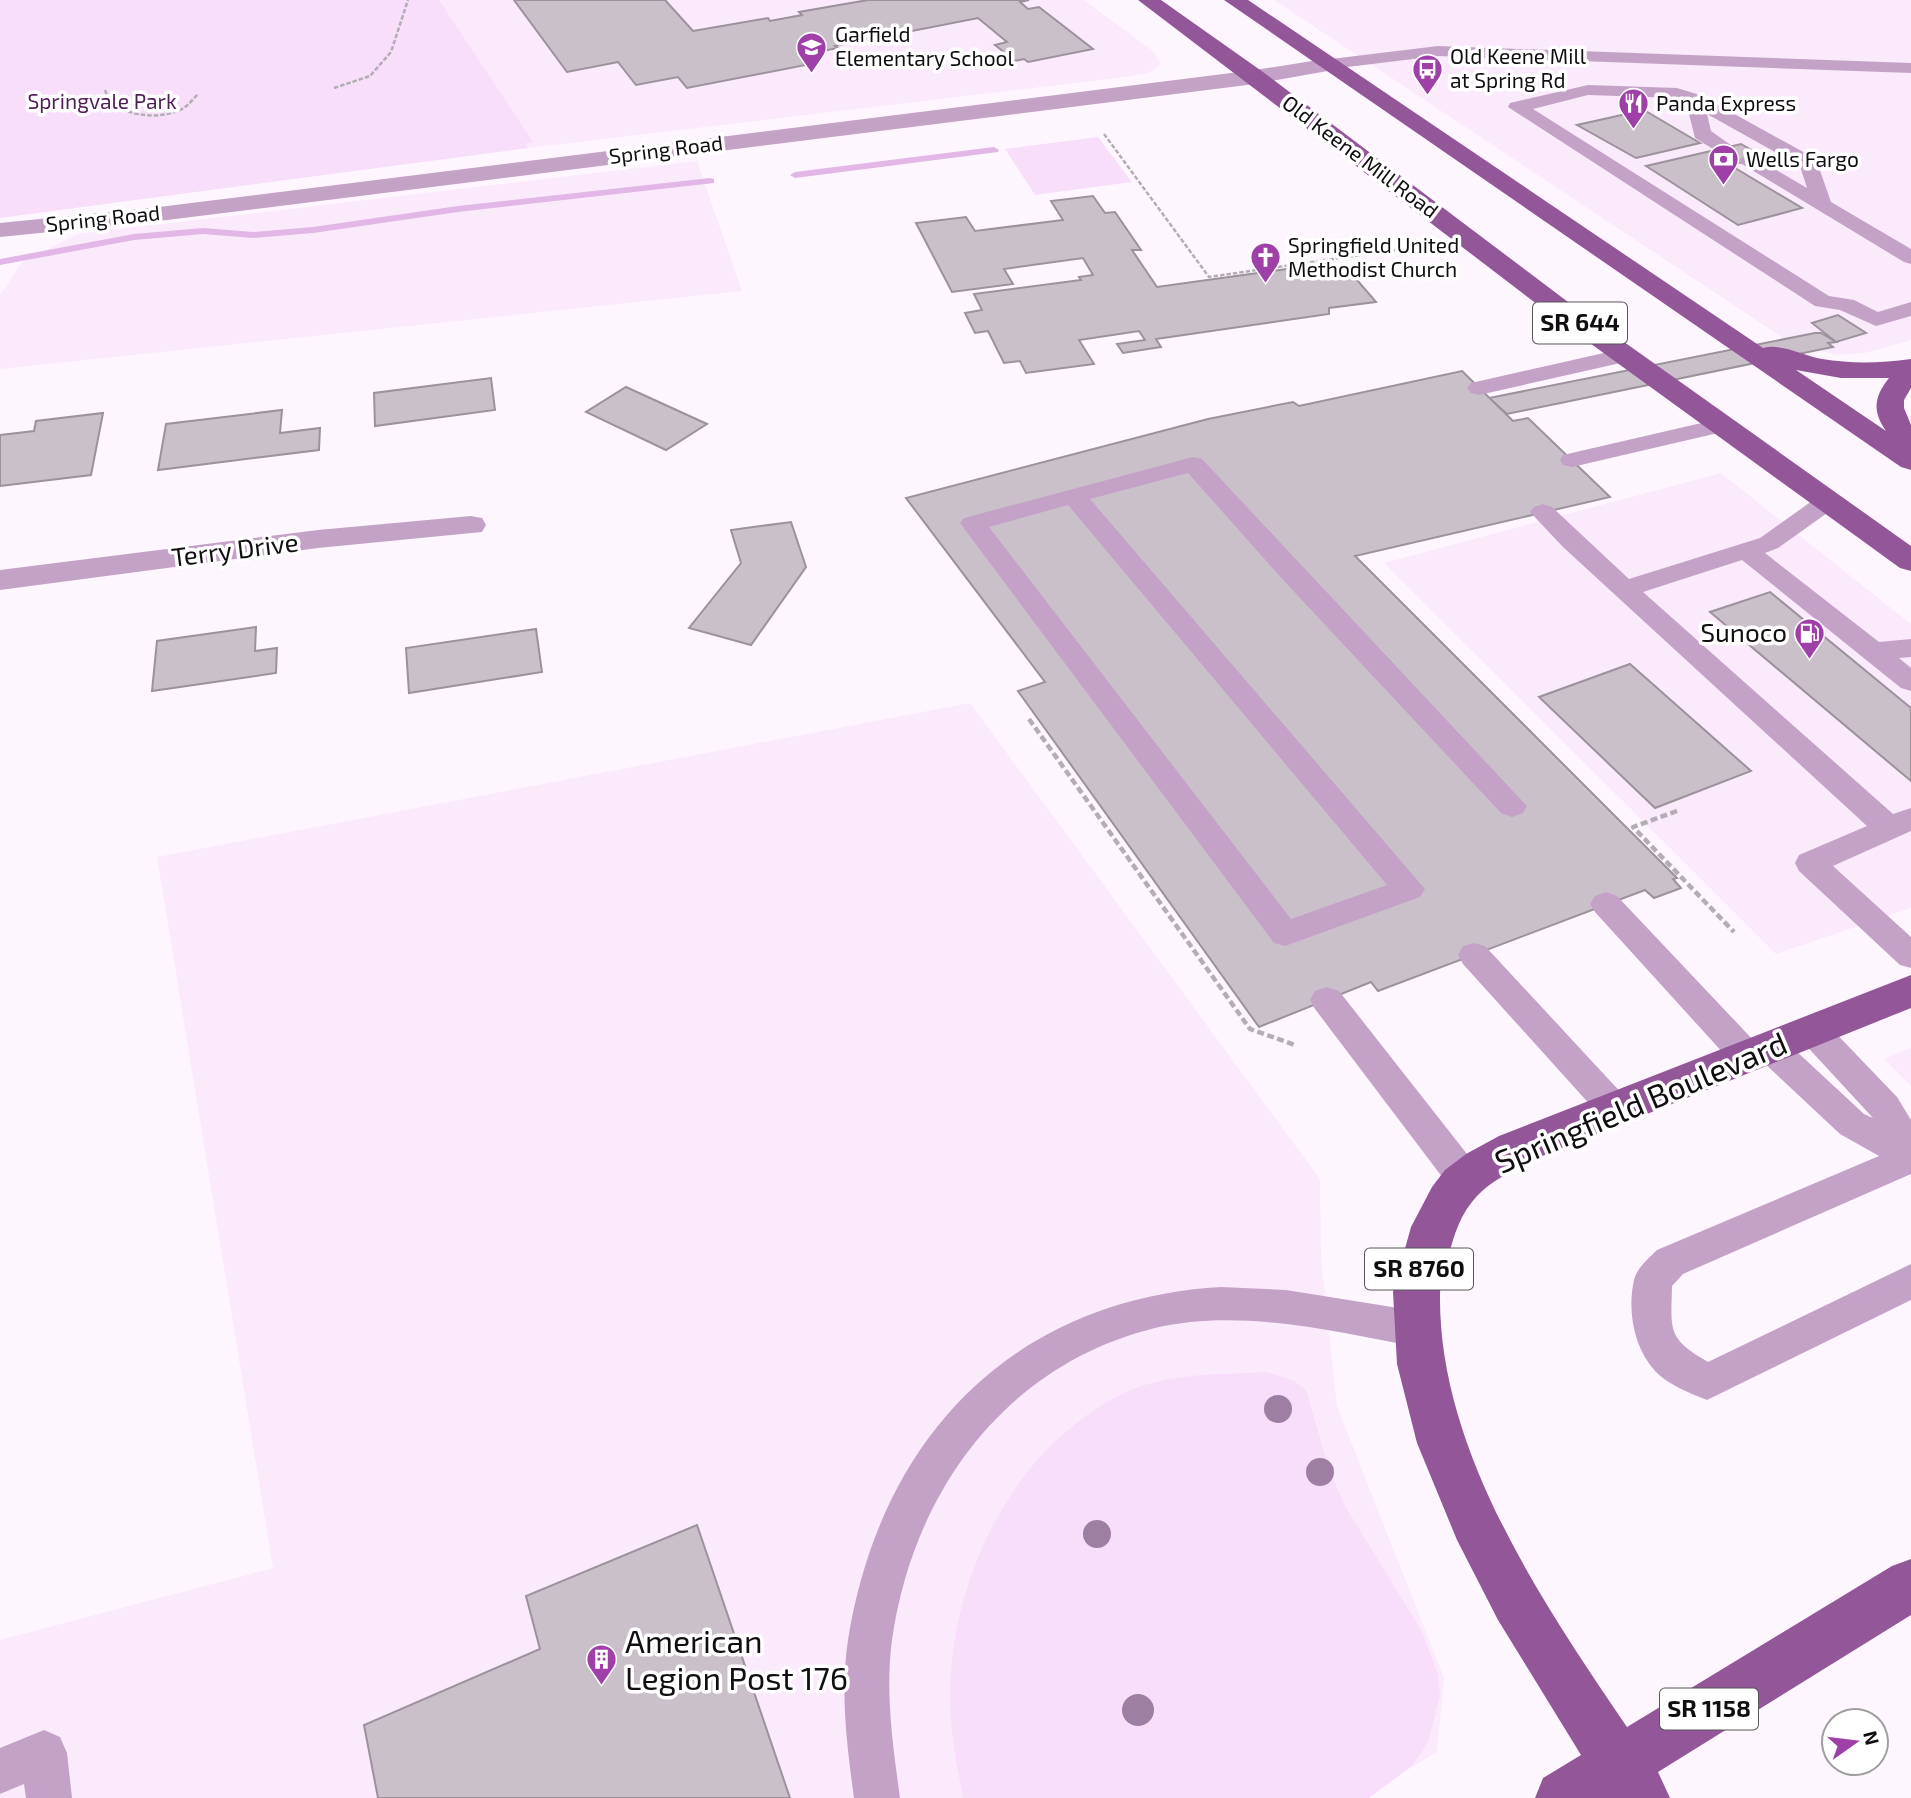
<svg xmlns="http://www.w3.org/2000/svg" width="1911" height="1798" font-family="'Exo 2',sans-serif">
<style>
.built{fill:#faeafb}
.green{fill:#f8defb}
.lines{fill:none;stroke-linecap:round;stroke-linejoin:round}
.stream{fill:#e2b6e6;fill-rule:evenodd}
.building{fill:#cac0ca;stroke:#9b929b;stroke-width:2}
.path-far1{stroke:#b3adb4;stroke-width:2.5;stroke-dasharray:4.5 2;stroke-linecap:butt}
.path{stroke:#b3adb4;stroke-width:4.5;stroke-dasharray:7 3.5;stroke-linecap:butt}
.lane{fill:#c4a2c7;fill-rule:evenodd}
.street{fill:#c4a2c7;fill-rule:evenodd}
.primary{fill:#935799;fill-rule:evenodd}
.tree{fill:#9e7ea2}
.labels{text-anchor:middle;stroke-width:7;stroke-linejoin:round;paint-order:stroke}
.far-poi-label{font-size:21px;fill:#110e12;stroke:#fff;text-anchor:start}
.far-park-label{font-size:21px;fill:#501c55;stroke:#fff}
.far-street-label{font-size:21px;fill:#110e12;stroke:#fff}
.shield{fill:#fff;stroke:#585659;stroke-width:2}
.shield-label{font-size:24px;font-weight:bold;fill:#110e12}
.street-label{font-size:26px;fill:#110e12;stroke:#fff}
.poi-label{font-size:26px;fill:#110e12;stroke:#fff;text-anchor:end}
.near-street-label{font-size:32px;fill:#110e12;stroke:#fff}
.near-poi-label{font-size:32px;fill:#110e12;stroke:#fff;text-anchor:start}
</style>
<rect width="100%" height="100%" fill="#fef6ff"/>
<g class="built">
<path d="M 434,0 L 1084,0 L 1153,51 L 1161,64 L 1149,73 L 1117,78 L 528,148 Z"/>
<path d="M 1274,0 L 1911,0 L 1911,340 L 1865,353 L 1836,355 L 1789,342 Z"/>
<path d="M 697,161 L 742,291 L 0,369 L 0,295 L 22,262 L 78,234 Z"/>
<path d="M 1721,473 L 1911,624 L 1911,908 L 1776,954 L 1384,563 Z"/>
<path d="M 970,703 L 1320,1179 L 1321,1259 L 1337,1406 L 1444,1678 L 1437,1752 L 1360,1798 L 0,1798 L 0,1640 L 273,1568 L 157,857 Z"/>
<path d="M 1911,1048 L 1911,1086 L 1884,1059 Z"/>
</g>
<g class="green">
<path d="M 0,0 L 439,0 L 533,142 L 526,143 L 528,148 L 0,218 Z"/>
<path d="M 1098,137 L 1132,182 L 1035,195 L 1005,149 Z"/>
<path d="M 1267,1372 L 1294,1381 L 1306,1390 L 1329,1469 L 1345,1506 L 1421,1630 L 1438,1674 L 1440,1696 L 1428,1743 L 1412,1766 L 1369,1798 L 963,1798 C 956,1762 949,1725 950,1688 C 954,1573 1013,1452 1116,1397 C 1162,1372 1217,1375 1267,1372 Z"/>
</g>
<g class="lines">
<g class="stream">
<path d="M 994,147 L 999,150 L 998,152 L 795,178 L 790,175 L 795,172 Z"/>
<path d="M 710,178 L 714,179 L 714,183 L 458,212 L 313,233 L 253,238 L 203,234 L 134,240 L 0,265 L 0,259 L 134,234 L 203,228 L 253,232 L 313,227 L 458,206 Z"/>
</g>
</g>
<g class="building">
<path d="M 514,0 L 665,0 L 693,31 L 768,18 L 770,21 L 802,15 L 799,12 L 868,0 L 1029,0 L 1020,2 L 1028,9 L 1039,7 L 1093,49 L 1028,62 L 1024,59 L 1015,61 L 995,45 L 1007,42 L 978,18 L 835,46 L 838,48 L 802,55 L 811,64 L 687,88 L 678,77 L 636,85 L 618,62 L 567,72 Z"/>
<path d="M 1644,110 L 1700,143 L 1636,158 L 1577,125 Z"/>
<path d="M 1741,144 L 1764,157 L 1730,165 L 1802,208 L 1738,225 L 1646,166 Z"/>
<path d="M 1093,196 L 1105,213 L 1115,212 L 1141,250 L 1132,250 L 1157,287 L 1294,268 L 1298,274 L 1346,267 L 1376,302 L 1329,308 L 1329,314 L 1156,339 L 1161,347 L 1123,353 L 1117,344 L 1145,340 L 1139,331 L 1079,340 L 1094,364 L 1026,373 L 1020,361 L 1004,363 L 988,331 L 975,333 L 965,313 L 982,310 L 974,294 L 1081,280 L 1079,277 L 1093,275 L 1083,258 L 1004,269 L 1013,284 L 952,292 L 916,223 L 966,217 L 975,231 L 1063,220 L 1051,201 Z"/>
<path d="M 1838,315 L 1866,333 L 1836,342 L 1812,323 Z"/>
<path d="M 1815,333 L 1821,333 L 1836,342 L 1828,343 L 1833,347 L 1507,414 L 1489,398 Z"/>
<path d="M 1462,371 L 1513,421 L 1528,418 L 1610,497 L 1355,556 L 1677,878 L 1673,879 L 1681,888 L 1654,898 L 1645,890 L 1378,991 L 1371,982 L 1259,1027 L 1018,691 L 1045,682 L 906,498 L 1208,419 L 1293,402 L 1299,406 Z"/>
<path d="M 491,378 L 495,410 L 375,426 L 374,393 Z"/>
<path d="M 626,387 L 707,424 L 666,450 L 586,412 Z"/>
<path d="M 282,410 L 280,433 L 320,428 L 319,450 L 158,470 L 166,424 Z"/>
<path d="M 103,413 L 91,475 L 0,486 L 0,435 L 34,431 L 36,421 Z"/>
<path d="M 791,522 L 806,567 L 751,645 L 689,628 L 741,563 L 731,530 Z"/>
<path d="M 1770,592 L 1911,708 L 1911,781 L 1710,612 Z"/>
<path d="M 256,627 L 255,651 L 277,648 L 276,673 L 152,691 L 157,641 Z"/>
<path d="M 536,629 L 542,672 L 409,693 L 406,648 Z"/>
<path d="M 1630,664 L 1751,771 L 1655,808 L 1539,697 Z"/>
<path d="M 697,1525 L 790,1798 L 378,1798 L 364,1725 L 540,1649 L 526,1596 Z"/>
</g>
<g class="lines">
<g class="path-far1">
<path d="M 334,88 L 370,76 L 391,52 L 408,0"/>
<path d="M 105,90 C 114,117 159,121 182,109 C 188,106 193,99 198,94"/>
<path d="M 1104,134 L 1209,277 L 1402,249"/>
</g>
<g class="path">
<path d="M 1029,719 L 1250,1029 L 1295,1045"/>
<path d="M 1677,811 L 1633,827 L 1734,932"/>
</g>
<g class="lane">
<path d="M 1438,46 L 1911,63 L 1911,73 L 1438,56 L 1331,69 L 1322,64 L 1331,59 Z"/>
<path d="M 1588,85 L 1677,88 L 1700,95 L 1816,159 L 1831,202 L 1911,249 L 1911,264 L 1904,262 L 1737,161 L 1747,155 L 1754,157 L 1807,188 L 1800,166 L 1707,114 L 1711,131 L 1735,148 L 1732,152 L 1718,152 L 1695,138 L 1686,102 L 1675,98 L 1588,95 L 1533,109 L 1829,296 L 1854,300 L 1878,312 L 1911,302 L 1911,316 L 1876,326 L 1840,310 L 1815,306 L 1508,107 L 1510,103 Z"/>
<path d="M 1626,348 L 1634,350 L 1637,355 L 1634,360 L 1479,395 L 1471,393 L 1467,388 L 1471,383 Z"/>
<path d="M 1723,418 L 1731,420 L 1735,425 L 1731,430 L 1572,467 L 1563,465 L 1560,460 L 1563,455 Z"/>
<path d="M 1193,457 L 1202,459 L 1527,806 L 1523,813 L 1512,817 L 1501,813 L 1285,582 L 1188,473 L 1090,499 L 1425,889 L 1420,897 L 1285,946 L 1274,943 L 960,523 L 964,518 ZM 1068,505 L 1387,885 L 1291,919 L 989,527 Z"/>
<path d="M 1828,494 L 1837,496 L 1840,501 L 1837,506 L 1778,548 L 1765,553 L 1879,642 L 1911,639 L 1911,657 L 1899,658 L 1911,668 L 1911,691 L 1901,688 L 1742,560 L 1643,592 L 1893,814 L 1911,808 L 1911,831 L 1833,866 L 1911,937 L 1911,968 L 1900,965 L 1799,871 L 1795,863 L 1799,855 L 1867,826 L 1563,547 L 1530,512 L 1534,507 L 1543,504 L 1552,507 L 1629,579 L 1760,538 L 1819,496 Z"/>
<path d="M 1606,892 L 1617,896 L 1755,1042 L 1757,1037 L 1769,1033 L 1781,1037 L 1864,1114 L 1873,1118 L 1801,1040 L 1796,1031 L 1801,1022 L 1813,1018 L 1825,1022 L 1897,1097 L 1911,1120 L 1911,1174 L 1683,1274 L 1672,1286 C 1671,1331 1667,1338 1708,1362 L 1911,1264 L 1911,1300 L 1707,1400 C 1691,1394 1667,1384 1655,1371 C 1634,1348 1627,1311 1634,1280 C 1637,1268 1648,1259 1657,1250 L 1879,1156 L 1840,1134 L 1761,1060 L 1758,1065 L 1746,1069 L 1734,1065 L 1595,912 L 1590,904 L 1595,896 Z"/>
<path d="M 1474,943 L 1485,946 L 1626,1098 L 1631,1108 L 1626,1118 L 1614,1122 L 1602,1118 L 1463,964 L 1458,955 L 1463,946 Z"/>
<path d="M 1327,987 L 1339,991 L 1478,1168 L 1483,1179 L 1478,1190 L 1465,1194 L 1452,1190 L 1315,1009 L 1310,1000 L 1315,991 Z"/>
<path d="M 1221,1287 L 1286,1290 L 1417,1311 L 1431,1317 L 1436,1329 L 1431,1341 L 1417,1347 C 1333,1331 1239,1308 1155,1328 C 1005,1365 913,1492 892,1640 C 885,1693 893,1746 900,1798 L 854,1798 C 847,1746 840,1693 848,1640 C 880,1438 1013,1299 1221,1287 Z"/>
<path d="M 44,1730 L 60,1737 L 67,1753 L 72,1798 L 26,1798 L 24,1784 L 0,1794 L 0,1748 Z"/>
</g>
<g class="street">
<path d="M 1331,58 L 1339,59 L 1342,64 L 1339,69 L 1255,84 L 159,221 L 0,237 L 0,223 L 159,207 L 1255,70 Z"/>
<path d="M 471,516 L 482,518 L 486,525 L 482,532 L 318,548 L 0,590 L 0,570 L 318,530 Z"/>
</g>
<g class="primary">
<path d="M 1138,0 L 1161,0 L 1263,72 L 1572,305 L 1911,546 L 1911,571 L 1900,568 L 1554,317 Z"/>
<path d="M 1224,0 L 1248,0 L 1763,348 C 1782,343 1804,356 1822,359 C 1852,364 1881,363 1911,359 L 1911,388 L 1904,400 L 1904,408 L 1911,425 L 1911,470 L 1901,467 ZM 1796,370 L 1841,378 L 1889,378 C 1874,397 1872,411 1886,431 Z"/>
<path d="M 1911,975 L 1911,1008 L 1530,1161 C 1512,1171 1491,1181 1477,1196 C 1460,1214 1454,1235 1448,1258 C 1445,1269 1440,1282 1440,1294 C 1438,1450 1543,1603 1627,1727 L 1892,1566 L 1911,1559 L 1911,1615 L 1658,1772 L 1670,1798 L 1535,1798 L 1543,1778 L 1581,1755 L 1498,1620 L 1457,1540 L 1417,1443 L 1397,1364 L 1393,1292 L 1411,1227 L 1432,1187 L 1445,1170 L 1466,1154 L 1499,1136 Z"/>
</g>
</g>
<g class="tree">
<circle cx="1278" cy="1409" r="14"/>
<circle cx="1320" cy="1472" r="14"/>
<circle cx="1097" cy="1534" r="14"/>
<circle cx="1138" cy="1710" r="16"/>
</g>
<defs>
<symbol id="school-pin" viewBox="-11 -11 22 30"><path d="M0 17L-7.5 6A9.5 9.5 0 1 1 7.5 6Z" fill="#9f40a9" stroke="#fff"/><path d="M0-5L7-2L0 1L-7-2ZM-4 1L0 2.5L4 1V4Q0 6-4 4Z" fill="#fff"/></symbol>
<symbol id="bus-pin" viewBox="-11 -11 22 30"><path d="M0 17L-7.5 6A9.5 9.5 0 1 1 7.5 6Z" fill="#9f40a9" stroke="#fff"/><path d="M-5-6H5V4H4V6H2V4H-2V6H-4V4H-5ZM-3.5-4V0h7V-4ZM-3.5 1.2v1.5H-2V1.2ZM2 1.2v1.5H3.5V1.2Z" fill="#fff"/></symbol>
<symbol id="restaurant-pin" viewBox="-11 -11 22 30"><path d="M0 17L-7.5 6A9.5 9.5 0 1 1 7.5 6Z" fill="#9f40a9" stroke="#fff"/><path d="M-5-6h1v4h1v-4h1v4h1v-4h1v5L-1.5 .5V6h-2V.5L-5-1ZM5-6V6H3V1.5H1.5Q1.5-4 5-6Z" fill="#fff"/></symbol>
<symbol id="bank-pin" viewBox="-11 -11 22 30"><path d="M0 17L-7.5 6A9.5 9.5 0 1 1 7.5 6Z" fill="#9f40a9" stroke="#fff"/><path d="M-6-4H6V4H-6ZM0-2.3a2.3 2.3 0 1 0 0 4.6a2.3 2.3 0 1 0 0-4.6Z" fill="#fff"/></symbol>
<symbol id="church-pin" viewBox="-11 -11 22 30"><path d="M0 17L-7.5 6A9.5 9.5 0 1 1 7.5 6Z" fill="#9f40a9" stroke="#fff"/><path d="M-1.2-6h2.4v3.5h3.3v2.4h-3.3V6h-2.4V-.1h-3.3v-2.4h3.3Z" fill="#fff"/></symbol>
<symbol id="fuel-pin" viewBox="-11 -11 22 30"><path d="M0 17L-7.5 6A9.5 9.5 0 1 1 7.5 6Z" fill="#9f40a9" stroke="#fff"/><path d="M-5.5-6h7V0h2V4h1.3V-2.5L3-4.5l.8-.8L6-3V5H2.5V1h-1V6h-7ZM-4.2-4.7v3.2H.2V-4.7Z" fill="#fff"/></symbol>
<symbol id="building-pin" viewBox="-11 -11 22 30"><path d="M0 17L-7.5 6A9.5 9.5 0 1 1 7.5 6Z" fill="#9f40a9" stroke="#fff"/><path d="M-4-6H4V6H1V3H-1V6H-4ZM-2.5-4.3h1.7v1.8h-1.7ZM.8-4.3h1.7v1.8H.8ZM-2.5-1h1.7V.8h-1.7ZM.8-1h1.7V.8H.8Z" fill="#fff"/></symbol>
</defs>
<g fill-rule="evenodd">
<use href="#school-pin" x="794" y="30" width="35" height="47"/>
<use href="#bus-pin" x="1410" y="52" width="35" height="47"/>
<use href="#restaurant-pin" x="1616" y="86" width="35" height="47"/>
<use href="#bank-pin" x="1706" y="142" width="35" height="47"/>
<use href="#church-pin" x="1248" y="240" width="35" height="47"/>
<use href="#fuel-pin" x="1792" y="616" width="35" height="47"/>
<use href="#building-pin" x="584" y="1642" width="35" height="47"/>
</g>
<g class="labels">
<g class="far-poi-label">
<text x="835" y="42">Garfield<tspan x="835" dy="24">Elementary School</tspan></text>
<text x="1450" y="64">Old Keene Mill<tspan x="1450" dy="24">at Spring Rd</tspan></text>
<text x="1656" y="111">Panda Express</text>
<text x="1746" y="167">Wells Fargo</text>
<text x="1288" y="253">Springfield United<tspan x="1288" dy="24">Methodist Church</tspan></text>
</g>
<g class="far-park-label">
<text x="102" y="109">Springvale Park</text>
</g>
<g class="far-street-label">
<text transform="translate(666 150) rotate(-7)" y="7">Spring Road</text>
<text transform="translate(1360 157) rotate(37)" y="7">Old Keene Mill Road</text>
<text transform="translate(103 219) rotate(-6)" y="7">Spring Road</text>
</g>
<g class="shield">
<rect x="1533" y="302.5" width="94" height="41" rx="5"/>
<rect x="1365" y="1248.5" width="108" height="41" rx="5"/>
<rect x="1660" y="1688.5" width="98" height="41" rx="5"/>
</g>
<g class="shield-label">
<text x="1580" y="331">SR 644</text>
<text x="1419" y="1277">SR 8760</text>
<text x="1709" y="1717">SR 1158</text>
</g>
<g class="street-label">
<text transform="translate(235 550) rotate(-7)" y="9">Terry Drive</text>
</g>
<g class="poi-label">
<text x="1787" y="642">Sunoco</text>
</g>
<g class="near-street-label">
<text transform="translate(1641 1103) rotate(-23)" y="11">Springfield Boulevard</text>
</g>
<g class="near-poi-label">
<text x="625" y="1653">American<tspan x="625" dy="37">Legion Post 176</tspan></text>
</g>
</g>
<g transform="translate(1855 1742) rotate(76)"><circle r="33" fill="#ffffff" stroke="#a09fa0" stroke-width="2"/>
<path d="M0-5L12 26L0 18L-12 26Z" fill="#9f40a9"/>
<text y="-10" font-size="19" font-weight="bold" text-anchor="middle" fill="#110e12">N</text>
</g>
</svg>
